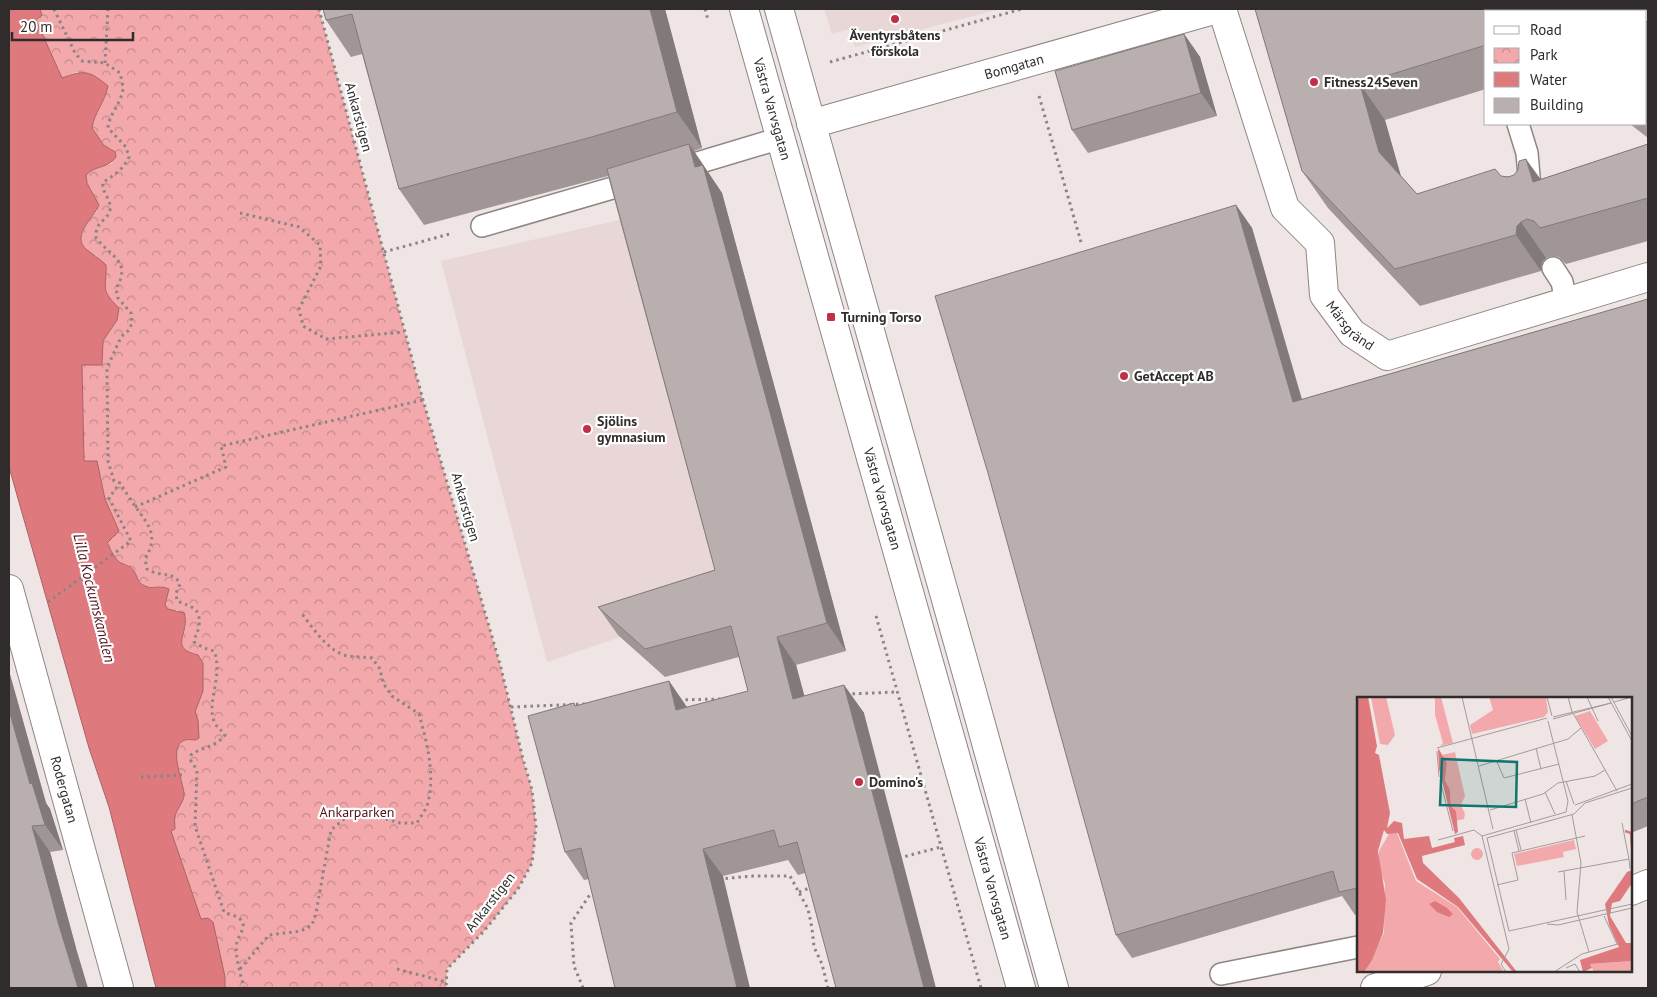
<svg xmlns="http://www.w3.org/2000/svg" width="1657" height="997" font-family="'PT Sans',sans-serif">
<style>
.built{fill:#e9d6d6}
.park{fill:url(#park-crowns)}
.water{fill:#de797e;stroke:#aa6265}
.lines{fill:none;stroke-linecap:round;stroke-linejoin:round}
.service-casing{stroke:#8f8585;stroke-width:24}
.minor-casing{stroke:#8f8585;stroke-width:30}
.path{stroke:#8b8484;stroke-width:3;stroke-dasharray:2.5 4;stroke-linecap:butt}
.service{stroke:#fff;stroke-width:21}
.minor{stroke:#fff;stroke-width:28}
.wall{fill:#a09696}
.shaded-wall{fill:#827a7a}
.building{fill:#baafaf;stroke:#827a7a}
.poi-dot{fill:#c02f45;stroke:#fff;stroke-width:2}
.labels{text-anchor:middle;stroke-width:4.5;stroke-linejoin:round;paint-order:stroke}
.poi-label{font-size:14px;font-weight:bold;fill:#302c2c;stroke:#fff;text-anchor:start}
.street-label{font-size:14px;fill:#302c2c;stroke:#fff}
.park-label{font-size:14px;fill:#53131b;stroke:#fff}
.water-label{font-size:15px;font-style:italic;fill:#51121a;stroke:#fff}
.inset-river{fill:none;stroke:#de797e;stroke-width:2.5}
.inset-road{fill:none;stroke:#a39b9b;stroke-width:1}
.view{fill:#0f766e;fill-opacity:0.15;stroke:#0f766e;stroke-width:2.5}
.inset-edge{fill:none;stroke:#302c2c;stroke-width:2.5}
</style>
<defs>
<pattern id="park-crowns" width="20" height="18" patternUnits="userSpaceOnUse" patternTransform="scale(1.25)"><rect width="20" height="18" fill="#f3a9ab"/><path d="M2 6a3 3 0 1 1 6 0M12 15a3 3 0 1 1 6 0" fill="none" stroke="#c58a8b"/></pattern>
</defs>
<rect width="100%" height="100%" fill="#f0e5e5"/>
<g class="built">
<path d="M 824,9 L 1000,9 L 855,47 L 850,29 L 832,34 Z"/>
<path d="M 632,217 L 735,598 L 547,662 L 441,261 Z"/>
</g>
<path class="park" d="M 40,9 L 319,9 L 423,400 L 500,664 L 523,759 L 532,790 L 536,827 L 532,863 L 518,889 L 484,931 L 447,969 L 446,988 L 225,988 L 225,977 L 201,919 L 171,831 L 175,829 C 175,825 174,821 175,817 C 176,810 183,803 184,796 C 184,782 169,753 181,742 C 185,739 192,740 196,740 L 198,720 L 195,712 L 203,691 L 198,655 C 177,650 180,644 186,626 L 178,610 L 172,611 L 168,609 L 165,605 L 168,594 L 162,586 L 153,587 L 144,586 L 137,581 L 134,570 L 128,565 L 118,562 L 107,542 L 119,531 L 105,499 L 100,475 L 84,461 L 82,365 L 102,365 L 103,341 L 117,320 C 111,302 102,290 106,271 C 104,267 101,261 98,257 C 95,254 91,253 87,250 C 73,239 88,222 97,211 L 91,189 L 87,183 L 86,175 L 91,170 L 111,164 L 115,152 L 105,145 L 92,128 C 94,113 105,102 108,86 L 77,72 L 62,78 L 36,20 L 42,15 Z"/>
<path class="water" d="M 9,9 L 40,9 L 42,15 L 36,20 L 62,78 C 84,70 89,70 108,86 C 105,102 94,113 92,128 L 104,145 L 115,152 L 116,157 C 106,170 97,164 86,175 L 87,183 L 99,205 C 94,218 70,236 87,250 C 94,255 100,259 106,265 C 107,288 99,289 119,308 L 117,320 L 103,341 L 102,365 L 82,365 L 84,461 L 97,461 L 105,499 L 119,531 L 107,543 C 110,548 113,555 117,560 C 121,565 130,564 134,571 C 138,577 137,583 145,586 C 154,590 158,584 169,589 L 165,605 L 168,609 L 184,613 C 191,633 167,648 198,655 L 203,663 L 203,691 L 195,712 L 198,720 L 199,738 L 196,740 C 193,740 188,739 185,740 C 166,746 185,784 184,796 C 183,803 176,810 175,817 C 174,821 175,825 175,829 L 171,831 L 201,919 L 208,918 L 213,922 L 225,977 L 225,988 L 156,988 L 109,807 L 89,748 L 9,467 Z"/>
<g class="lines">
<defs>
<g id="service">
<path d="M 1518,124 L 1527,153 L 1530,188"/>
<path d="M 674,170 L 781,138"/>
<path d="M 482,226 L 640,180"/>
<path d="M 1553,268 L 1562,282 L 1566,302"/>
<path d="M 1221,974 L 1358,947"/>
</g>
<g id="minor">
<path id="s1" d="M 744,9 L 1021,988"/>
<path d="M 779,9 L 969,681 L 1054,988"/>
<path id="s2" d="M 1222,9 L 1285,208 L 1320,243 L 1324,295 L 1352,333 L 1387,356 L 1648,277"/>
<path id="s3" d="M 811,124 L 1217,9"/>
<path id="s4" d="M 9,589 L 119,988"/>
<path d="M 1631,891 L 1648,884"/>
<path d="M 1375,988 L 1427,971"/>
</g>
</defs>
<use href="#service" class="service-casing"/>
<use href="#minor" class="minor-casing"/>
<g class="path">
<path d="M 54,9 L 75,53 L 82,61 L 105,63 L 120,73 C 121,78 123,84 123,89 C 121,104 109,114 108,128 L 126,147 L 129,157 C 124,168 114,176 103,182 C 101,192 112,200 110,210 C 107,222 95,220 96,238 C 111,257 132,261 116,289 L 118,298 L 131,313 L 132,323 L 129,330 L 121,337 L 107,368 L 108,461 L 114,481 L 120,483 C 125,491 130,499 135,506 C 149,526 159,535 145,559 L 147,569 C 161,578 173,570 180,584 L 176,593 L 177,601 C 192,607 201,608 199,626 C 198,632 195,636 194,642 L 204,648 L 214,651 C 224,676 205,704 215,723 C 217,728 222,730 225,735 C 215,748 203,746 191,755 L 191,761 L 197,770 L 195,826 L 224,912 C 229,915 237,915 241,920 C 247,927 239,934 237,942 C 234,954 241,976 244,988"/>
<path d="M 319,9 L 423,400 L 500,664 L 523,759 L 532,790 L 536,827 L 532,863 L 518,889 L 484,931 L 447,969 L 446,988"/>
<path d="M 705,9 L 708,20"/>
<path d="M 830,62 L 1022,9"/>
<path d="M 105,63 L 108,9"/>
<path d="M 1039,96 L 1081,242"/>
<path d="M 240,213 L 299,227 L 320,245 L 321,266 L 299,309 L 303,326 L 326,339 L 404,332"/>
<path d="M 384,252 L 453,233"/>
<path d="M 135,507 L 226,467 L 221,446 L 423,400"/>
<path d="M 48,602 L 131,541 L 109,498 L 120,483"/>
<path d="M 876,616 L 981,988"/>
<path d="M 846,694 L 897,692"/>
<path d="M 679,700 L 720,699"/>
<path d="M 511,707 L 585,704"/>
<path d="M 141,777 L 182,775"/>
<path d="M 899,858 L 941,847"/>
<path d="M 719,879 L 753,876 L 790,876 L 808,909 L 812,928 L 814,947 L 822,964 L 828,988"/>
<path d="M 799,892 L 812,887"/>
<path d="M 240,969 L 269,935 L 301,931 L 312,925 L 316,913 L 331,830 L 348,816 L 369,814 L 400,823 L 417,823 C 420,817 425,811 427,806 C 436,776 427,743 419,714 L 392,696 L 383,683 L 380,669 L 372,658 C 364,657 356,657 348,656 C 328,652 314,629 302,614"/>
<path d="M 397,969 L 446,982"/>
<path d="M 583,988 L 574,966 L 571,923 L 591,893 L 595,892"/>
</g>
<use href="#service" class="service"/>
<use href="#minor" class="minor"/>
</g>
<g class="wall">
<path d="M 323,9 L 665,9 L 702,148 L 694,151 L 722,193 L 846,651 L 796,665 L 804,696 L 844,685 L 864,713 L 805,873 L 798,875 L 788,860 L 723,876 L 589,879 L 584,880 L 565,852 L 574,703 L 576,706 L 669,681 L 687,707 L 748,691 L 739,657 L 665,677 L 618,635 L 598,607 L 715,570 L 608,176 L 424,225 L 399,189 L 362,54 L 351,57 L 326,20 Z"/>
<path d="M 1255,9 L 1486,11 L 1486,89 L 1385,120 L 1401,176 L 1417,194 L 1501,176 L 1541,179 L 1648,144 L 1648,241 L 1566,264 L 1559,257 L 1552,256 L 1546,258 L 1542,262 L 1541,271 L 1420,306 L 1328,208 L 1302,171 Z"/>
<path d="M 1646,21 L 1648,23 L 1648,138 L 1630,124 L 1646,124 Z"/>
<path d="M 1184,34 L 1200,57 L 1217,116 L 1088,153 L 1072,130 Z"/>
<path d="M 1236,205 L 1252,228 L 1302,399 L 1648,299 L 1648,826 L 1631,833 L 1631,698 L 1358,698 L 1358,914 L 1355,915 L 1342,896 L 1132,958 L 1116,935 Z"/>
<path d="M 9,671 L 46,803 L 50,809 L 63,850 L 50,852 L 76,948 L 9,988 Z"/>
</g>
<g class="shaded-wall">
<path d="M 650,9 L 665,9 L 702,148 L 677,112 Z"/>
<path d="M 1184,34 L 1200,57 L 1217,116 L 1201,93 Z"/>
<path d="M 1360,84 L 1385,120 L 1404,188 L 1379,152 Z"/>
<path d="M 689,144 L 722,193 L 846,651 L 827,623 Z"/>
<path d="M 1526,159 L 1552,195 L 1533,182 Z"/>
<path d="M 1236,205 L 1252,228 L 1309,425 L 1293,402 Z"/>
<path d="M 1521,222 L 1546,258 L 1542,262 L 1541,271 L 1516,235 L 1517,226 Z"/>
<path d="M 777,637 L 796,665 L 813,727 L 793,699 Z"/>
<path d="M 9,671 L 46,803 L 50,809 L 63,850 L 45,825 L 30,784 L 9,710 Z"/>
<path d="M 669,681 L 688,709 L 676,710 Z"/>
<path d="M 844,685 L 864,713 L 936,988 L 924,988 Z"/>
<path d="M 32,826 L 50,852 L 76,948 L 88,988 L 78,988 L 58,922 Z"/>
<path d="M 703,849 L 723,876 L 750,988 L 737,988 Z"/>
</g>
<g class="building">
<path d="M 323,9 L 650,9 L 677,112 L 588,138 L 399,189 L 352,14 L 326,20 Z"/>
<path d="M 1255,9 L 1628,9 L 1632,11 L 1486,11 L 1486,45 L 1360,84 L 1379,152 L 1417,194 L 1495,169 L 1501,176 L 1508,177 L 1514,175 L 1518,170 L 1519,161 L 1526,159 L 1533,182 L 1648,144 L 1648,198 L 1540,228 L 1534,221 L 1527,219 L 1521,222 L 1517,226 L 1516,235 L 1395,269 L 1302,171 Z"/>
<path d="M 1646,21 L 1648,23 L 1648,122 L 1646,120 Z"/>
<path d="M 1184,34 L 1201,93 L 1072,130 L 1055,71 Z"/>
<path d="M 689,144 L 695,167 L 703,165 L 827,623 L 777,637 L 793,699 L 844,685 L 924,988 L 836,988 L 797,842 L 779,847 L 774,830 L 703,849 L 737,988 L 615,988 L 581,848 L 565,852 L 528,716 L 574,703 L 575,706 L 669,681 L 676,710 L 748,691 L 731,626 L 645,649 L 598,607 L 715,570 L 607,169 Z"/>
<path d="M 1236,205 L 1293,402 L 1648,299 L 1648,797 L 1631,804 L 1631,698 L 1358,698 L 1358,888 L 1339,892 L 1333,871 L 1116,935 L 988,473 L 935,296 Z"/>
<path d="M 9,710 L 30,784 L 32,783 L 45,825 L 32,826 L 58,922 L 78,988 L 9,988 Z"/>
</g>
<g class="poi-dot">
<circle cx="895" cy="19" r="5"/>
<circle cx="1314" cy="82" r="5"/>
<rect x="826" y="312" width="10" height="10" rx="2.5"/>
<circle cx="1124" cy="376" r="5"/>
<circle cx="587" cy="429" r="5"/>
<circle cx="859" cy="782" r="5"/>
</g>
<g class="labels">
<g class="poi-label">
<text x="895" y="40" text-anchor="middle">Äventyrsbåtens<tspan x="895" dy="16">förskola</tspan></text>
<text x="1324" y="87">Fitness24Seven</text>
<text x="841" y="322">Turning Torso</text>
<text x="1134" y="381">GetAccept AB</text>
<text x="597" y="426">Sjölins<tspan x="597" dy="16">gymnasium</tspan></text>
<text x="869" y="787">Domino's</text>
</g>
<g class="street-label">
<text dy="5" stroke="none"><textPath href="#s3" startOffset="211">Bomgatan</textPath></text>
<text dy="5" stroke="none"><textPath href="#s1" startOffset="104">Västra Varvsgatan</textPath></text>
<text transform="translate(359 117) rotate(75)" y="5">Ankarstigen</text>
<text dy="5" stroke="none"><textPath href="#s2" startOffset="351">Märsgränd</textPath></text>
<text dy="5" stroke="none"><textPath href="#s1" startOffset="509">Västra Varvsgatan</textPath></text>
<text transform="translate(466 507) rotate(74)" y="5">Ankarstigen</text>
<text dy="5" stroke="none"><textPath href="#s4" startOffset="208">Rodergatan</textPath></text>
<text dy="5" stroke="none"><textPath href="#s1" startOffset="914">Västra Varvsgatan</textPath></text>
<text transform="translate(490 902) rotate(-52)" y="5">Ankarstigen</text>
</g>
<g class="park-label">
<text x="357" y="817">Ankarparken</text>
</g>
<g class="water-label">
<text transform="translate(94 598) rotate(76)" y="5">Lilla Kockumskanalen</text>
</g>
</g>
<g transform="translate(1357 697)">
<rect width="275" height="275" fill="#f0e5e5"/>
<path d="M 14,0 L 29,0 L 38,38 L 31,48 L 23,47 ZM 78,0 L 84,0 L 96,46 L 83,49 L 86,46 L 78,18 ZM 132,0 L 189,0 L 191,15 L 187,20 L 115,37 L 113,28 L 136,13 ZM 98,55 L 108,99 L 104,108 L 108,117 L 107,122 L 98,124 L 99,114 L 94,109 L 93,93 L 88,83 L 90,66 L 85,58 ZM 33,135 L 40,136 L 59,184 L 100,210 L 143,262 L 141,265 L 147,275 L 7,275 L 27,236 L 28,187 L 22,171 L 22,154 ZM 217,143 L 219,152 L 206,155 L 207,160 L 160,169 L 157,157 ZM114 157a6 6 0 1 1 12 0a6 6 0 1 1-12 0ZM 275,264 L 275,275 L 237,275 L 233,267 Z" fill="#f3a9ab"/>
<path d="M 233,14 L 251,44 L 238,52 L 218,19 Z" fill="#f3a9ab"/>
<path d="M 0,0 L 11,0 L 20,49 L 18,56 L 22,58 L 33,116 L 30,131 L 37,124 L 45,126 L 47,142 L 72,139 L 75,151 L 98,145 L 97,141 L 106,139 L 108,148 L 65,159 L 66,166 L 102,201 L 160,275 L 156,275 L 101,210 L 60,182 L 41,136 L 30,137 L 27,133 L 21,154 L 29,203 L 26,236 L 15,263 L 7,275 L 0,275 ZM 81,51 L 90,66 L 88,83 L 93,93 L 94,109 L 99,114 L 101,135 L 98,137 L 82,72 ZM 275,173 L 275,186 L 263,204 L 255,206 L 253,219 L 269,246 L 275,246 L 275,264 L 233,267 L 235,271 L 226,275 L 223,263 L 262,250 L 252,228 L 248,207 L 270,175 ZM 78,204 L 90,211 L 96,217 L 92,220 L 80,215 L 72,207 Z" fill="#de797e"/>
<path class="inset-river" d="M 268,134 L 274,136 L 275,150"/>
<path class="inset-road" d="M 105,0 L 136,132M 190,0 L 195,19M 211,0 L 215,15M 230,0 L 241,24M 251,0 L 275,44M 254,0 L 275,39M 257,5 L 275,0M 216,16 L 260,94M 196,20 L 254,6 L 196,22M 80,51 L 190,21M 179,51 L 184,72M 80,54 L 82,80M 140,65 L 147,81 L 202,67M 122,69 L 211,42 L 224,31M 83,83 L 96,134M 209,84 L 217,107M 188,95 L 198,117M 168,102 L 174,126M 218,108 L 275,87M 133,113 L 186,97 L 201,86 L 238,79 L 248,73M 215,118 L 224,166 L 220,215 L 232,255M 265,126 L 272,162M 159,133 L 164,153M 157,134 L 162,154M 125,139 L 209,115 L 211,104 L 191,24M 125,139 L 152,252 L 144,267 L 149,275M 81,143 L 117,133 L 125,139M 207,174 L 209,203M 201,175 L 272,162 L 273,172M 140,188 L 161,183 L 155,156 L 228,139M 247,219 L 260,247M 190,227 L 201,228 L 275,211M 152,234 L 130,141 L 217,117 L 228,106 L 275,91M 152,234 L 275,207M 209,271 L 218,267 L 223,275M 197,275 L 225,257 L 261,247"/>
<path class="view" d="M 85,62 L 160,65 L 159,110 L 83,108 Z"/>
<rect width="275" height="275" class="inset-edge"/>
</g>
<rect width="1657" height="997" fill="none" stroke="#302c2c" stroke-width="20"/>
<rect x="1484" y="10" width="162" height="115" fill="#ffffff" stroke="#acabab"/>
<rect x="1494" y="26" width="25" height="8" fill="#ffffff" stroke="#acabab"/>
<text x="1530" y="35" font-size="15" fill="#302c2c">Road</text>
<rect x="1494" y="48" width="25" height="15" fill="url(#park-crowns)" stroke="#acabab"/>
<text x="1530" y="60" font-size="15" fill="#302c2c">Park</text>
<rect x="1494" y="72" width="25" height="15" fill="#de797e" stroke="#acabab"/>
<text x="1530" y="85" font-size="15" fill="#302c2c">Water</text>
<rect x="1494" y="98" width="25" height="15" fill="#baafaf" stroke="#acabab"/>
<text x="1530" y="110" font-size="15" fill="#302c2c">Building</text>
<path d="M12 32v8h121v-8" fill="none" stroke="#302c2c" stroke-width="2.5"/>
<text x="20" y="32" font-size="15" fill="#302c2c" stroke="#ffffff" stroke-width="4" paint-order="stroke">20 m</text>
</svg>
